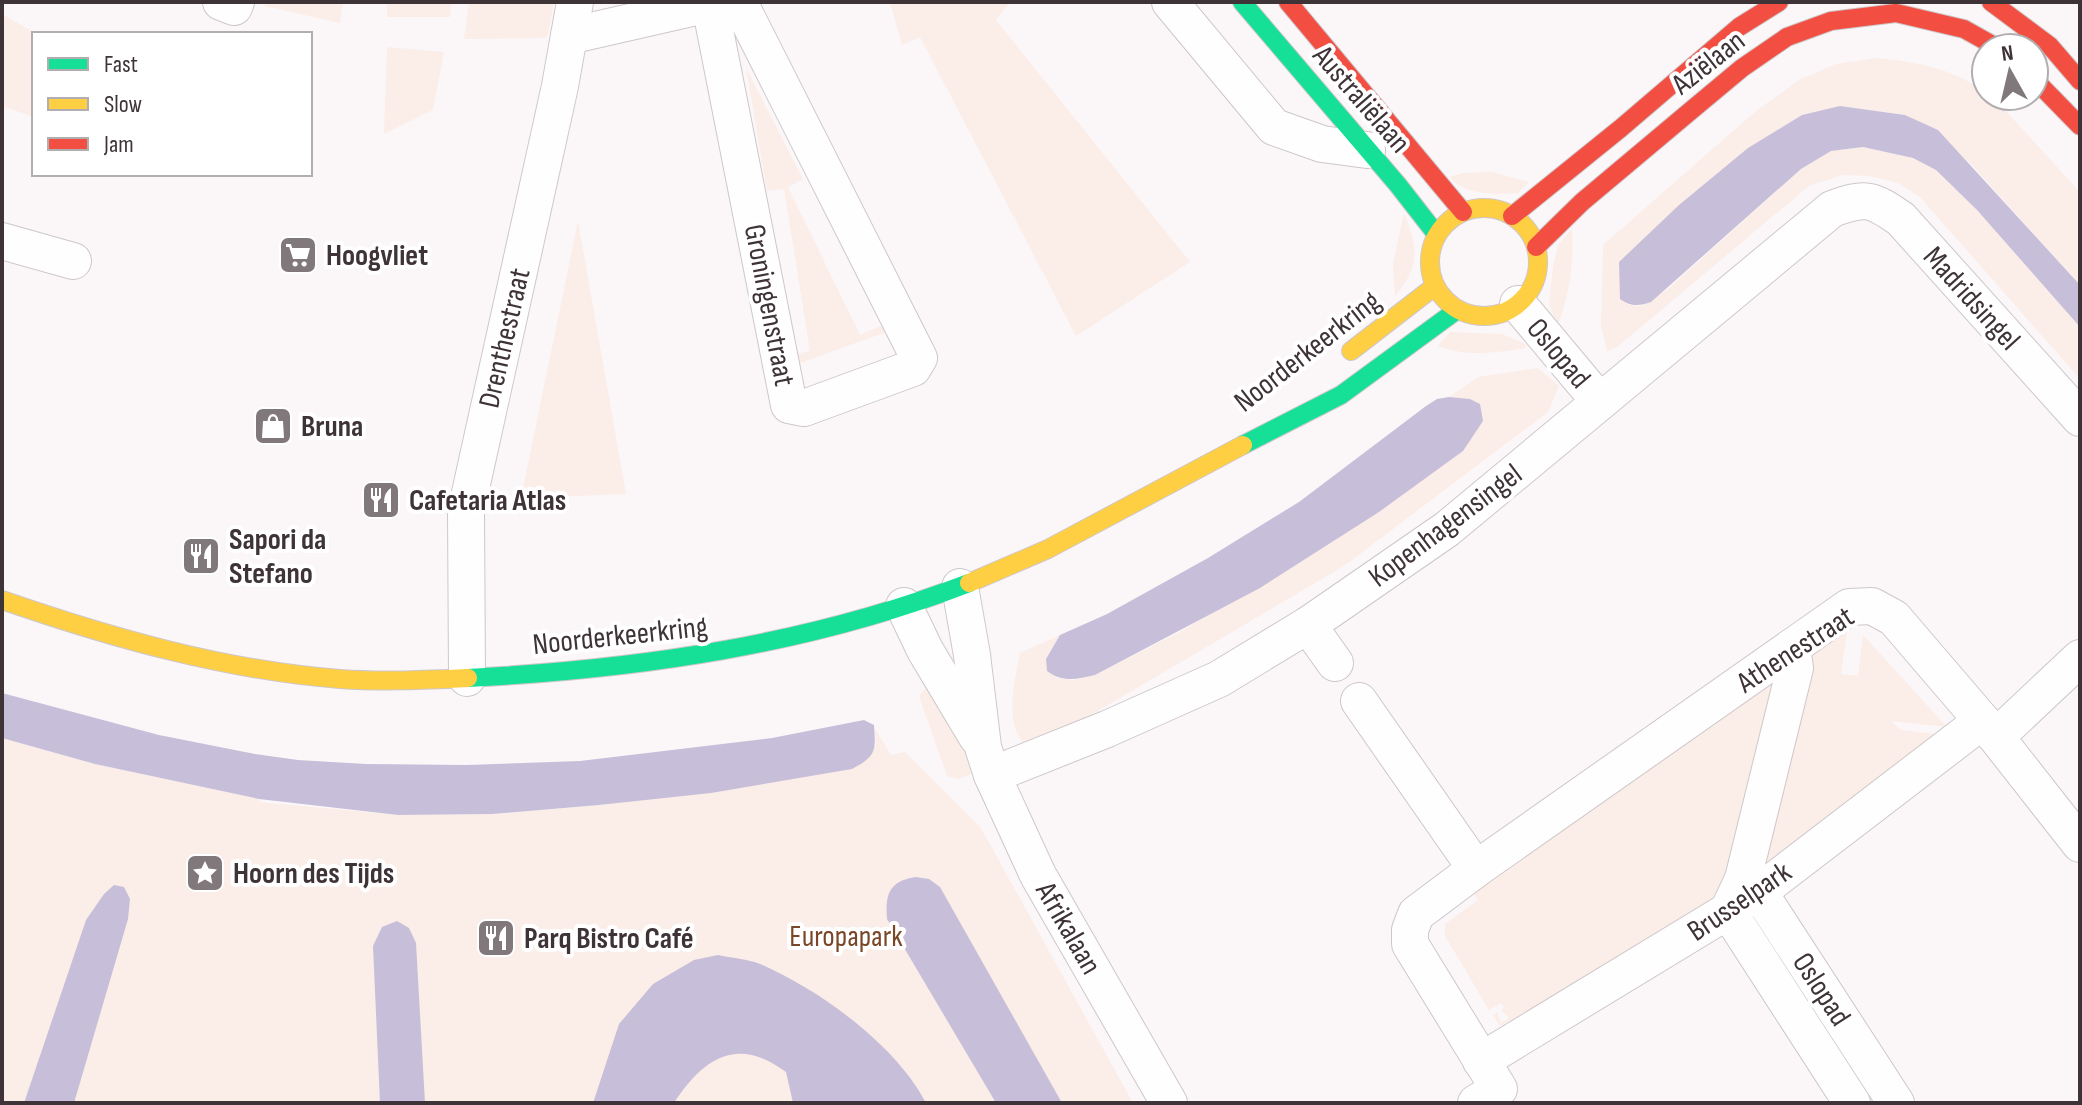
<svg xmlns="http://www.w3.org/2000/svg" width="2082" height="1105" font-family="'Sofia Sans Condensed',sans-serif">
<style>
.green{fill:#fbede7}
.water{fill:#c7bfd9}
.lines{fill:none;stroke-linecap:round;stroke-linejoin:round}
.street-casing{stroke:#cec7ca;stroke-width:38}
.fast-casing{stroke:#cec7ca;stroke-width:20}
.slow-casing{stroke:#cec7ca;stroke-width:20}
.jam-casing{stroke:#cec7ca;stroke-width:20}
.street{stroke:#fefefe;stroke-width:36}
.fast{stroke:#16e098;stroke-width:18}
.slow{stroke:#ffcf43;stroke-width:18}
.jam{stroke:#f24e42;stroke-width:18}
.labels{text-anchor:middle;stroke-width:8;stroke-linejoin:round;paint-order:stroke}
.street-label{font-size:30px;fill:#3e3336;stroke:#fff}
.poi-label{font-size:30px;font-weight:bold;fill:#3e3336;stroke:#fff;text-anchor:start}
.park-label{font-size:30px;fill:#794727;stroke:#fff}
</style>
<rect width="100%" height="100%" fill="#fbf7f9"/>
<g class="green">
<path d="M 266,2 L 343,2 L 340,23 L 265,6 Z"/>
<path d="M 387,2 L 451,2 L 450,17 L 387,17 Z"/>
<path d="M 469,2 L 554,2 L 548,35 L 544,38 L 464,39 Z"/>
<path d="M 890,2 L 1010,2 L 996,20 L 1190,262 L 1076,336 L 920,37 L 902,45 Z"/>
<path d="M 2,14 L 37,34 L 34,34 L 34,117 L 2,106 Z"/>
<path d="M 387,47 L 444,52 L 433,110 L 384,134 Z"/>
<path d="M 1876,58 C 1920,63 1948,67 1986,92 L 1986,96 L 1994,98 L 2080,192 L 2080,285 L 1970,163 L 1905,115 L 1840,106 L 1620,299 L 1629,305 L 1640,306 L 1667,290 L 1801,169 L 1831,151 L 1863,147 L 1913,158 L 1936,170 L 1977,210 L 2080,327 L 2080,379 L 1920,197 L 1898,183 L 1869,176 L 1843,175 L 1809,186 L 1616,348 L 1607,351 L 1601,325 L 1603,245 L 1756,111 L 1799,80 L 1836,64 Z"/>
<path d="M 746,68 L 803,179 L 788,187 L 860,335 L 880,326 L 890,326 L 892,330 L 786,368 L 786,356 L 810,351 L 784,189 L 767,191 Z"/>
<path d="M 1492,172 L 1529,182 L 1518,193 C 1494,194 1466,196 1449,177 L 1463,173 Z"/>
<path d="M 1404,213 C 1418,249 1421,264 1395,296 L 1393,264 Z"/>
<path d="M 578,221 L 626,494 L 521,498 Z"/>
<path d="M 1572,229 C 1574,261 1570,289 1560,320 L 1557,323 L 1549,304 L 1553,267 L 1558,245 Z"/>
<path d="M 1450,332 L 1502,334 L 1527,345 L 1525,348 C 1496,353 1467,357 1438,346 Z"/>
<path d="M 1538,368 L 1559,386 L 1548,412 L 1344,566 L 1096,712 L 1026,745 C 1003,725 1015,679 1020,653 L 1060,635 L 1046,659 L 1057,678 L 1073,680 L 1095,675 L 1178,633 L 1379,512 L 1462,451 L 1483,421 L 1470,399 L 1449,397 L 1478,377 Z"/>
<path d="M 1847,632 L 1841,674 L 1858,676 L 1863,635 L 1947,727 L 1891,721 L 1901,730 L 1935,734 L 1934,745 L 1757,885 L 1803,662 Z"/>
<path d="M 1788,664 L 1733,894 L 1514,1023 L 1511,1020 L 1500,1026 L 1493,1015 L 1497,1012 L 1501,1023 L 1509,1018 L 1501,1010 L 1504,1007 L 1501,1003 L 1489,1010 L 1445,936 L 1445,924 L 1478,900 L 1474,893 Z"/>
<path d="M 930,684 L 962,738 L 974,773 L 958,779 L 947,776 L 919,696 Z"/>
<path d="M 875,729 L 891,755 L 905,752 L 981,828 L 1133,1103 L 2,1103 L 2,738 L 95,764 L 259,799 L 259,802 L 398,815 L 492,814 L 579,807 L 618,803 L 876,746 Z"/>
</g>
<g class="water">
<path d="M 1840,106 L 1905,115 L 1938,130 L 2080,285 L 2080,327 L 1977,210 L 1936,170 L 1913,158 L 1863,147 L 1831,151 L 1801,169 L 1651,302 C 1639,306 1631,307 1620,299 L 1619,262 L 1679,205 L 1748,148 L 1802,115 Z"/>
<path d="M 1449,397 L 1470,399 L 1480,404 L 1483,421 L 1463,451 L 1379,512 L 1260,588 L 1095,675 C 1077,679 1063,683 1047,671 L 1046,659 L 1060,635 L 1107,614 L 1208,558 L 1299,502 L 1426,406 L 1437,399 Z"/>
<path d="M 2,693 L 159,735 L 255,754 L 298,760 L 366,764 L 467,765 L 580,761 L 772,738 L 864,720 L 874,725 C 876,752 876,756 852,769 L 711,793 L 599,805 L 492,814 L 398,815 L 259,799 L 95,764 L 2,738 Z"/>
<path d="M 916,877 L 929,879 L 940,887 L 1062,1103 L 996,1103 L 887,919 C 885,894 889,881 916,877 Z"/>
<path d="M 114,885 L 124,887 L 130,899 L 128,919 L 74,1103 L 24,1103 L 86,920 L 104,894 Z"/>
<path d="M 397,921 L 409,928 L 416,943 L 425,1103 L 380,1103 L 373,946 L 382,927 Z"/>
<path d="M 718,955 C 731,958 748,959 760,964 C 820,990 896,1045 926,1103 L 793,1103 L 786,1072 C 738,1036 704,1057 674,1103 L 593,1103 L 619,1024 L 653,984 L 694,960 Z"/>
</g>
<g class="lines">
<defs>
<g id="street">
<path d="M 221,2 L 234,7 L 236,2"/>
<path d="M 1170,2 L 1274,127 L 1322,144 L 1367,150"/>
<path d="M 710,5 L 789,405 L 804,408 L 913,368 L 919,358 L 739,2"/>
<path d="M 569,36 L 718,2"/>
<path d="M 2,241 L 73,261"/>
<path d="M 1518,304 L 1600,402"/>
<path d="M 960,587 L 972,655 L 983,747 L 992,775 L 1038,875 L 1169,1103"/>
<path d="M 904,606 L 925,650 L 977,737"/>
<path d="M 1308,625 L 1335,663"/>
<path d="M 1792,647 L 1795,668 L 1743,879 L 1728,911 L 1852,1103"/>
<path d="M 467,678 L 466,511 L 560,86 L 575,2"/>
<path d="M 1359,701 L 1476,869"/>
<path d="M 1996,737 L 2080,844"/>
<path d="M 992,775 L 1107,729 L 1219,679 L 1308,625 L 1447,529 L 1832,209 C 1866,196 1872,199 1901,219 L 2080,418"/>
<path d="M 1743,879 L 1759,892 L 1896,1103"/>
<path d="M 1481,1061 L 1759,892 L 1982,721"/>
<path d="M 1476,1103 L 1499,1089 L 1410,944 L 1410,930 L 1416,914 L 1476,869 L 1849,607 L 1872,606 L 1894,618 L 1996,737 L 2080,658"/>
</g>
<g id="fast">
<path d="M 1242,2 L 1398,185 L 1437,235"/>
<path d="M 1243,445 L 1341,395 L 1457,310"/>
<path d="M 468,678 C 639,669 808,645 969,583"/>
</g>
<g id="slow">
<circle cx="1484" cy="262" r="54"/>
<path d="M 1351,351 L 1435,286"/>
<path d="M 969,583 L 1048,549 L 1243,445"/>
<path d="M 2,600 C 112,638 224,670 340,679 C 383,682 426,680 468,678"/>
</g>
<g id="jam">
<path d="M 1288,2 L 1463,212"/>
<path d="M 1991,2 L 2050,46 L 2080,81"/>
<path d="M 2034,79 L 2080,126"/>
<path d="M 1512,216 L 1621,128 L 1739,27 L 1779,2"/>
<path d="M 1536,247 L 1582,202 L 1694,108 L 1742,68 L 1787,37 L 1831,21 L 1896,13 L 1964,29 L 1998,48"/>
</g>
</defs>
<use href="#street" class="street-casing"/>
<use href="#fast" class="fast-casing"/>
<use href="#slow" class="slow-casing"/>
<use href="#jam" class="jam-casing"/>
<use href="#street" class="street"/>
<use href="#fast" class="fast"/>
<use href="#slow" class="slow"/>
<use href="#jam" class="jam"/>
</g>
<defs>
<symbol id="supermarket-square" viewBox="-11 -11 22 22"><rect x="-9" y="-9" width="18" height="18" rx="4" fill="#80787a" stroke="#fff"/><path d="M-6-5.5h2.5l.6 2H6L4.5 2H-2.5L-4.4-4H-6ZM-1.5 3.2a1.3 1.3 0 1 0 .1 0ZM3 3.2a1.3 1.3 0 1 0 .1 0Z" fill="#fff"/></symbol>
<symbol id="shop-square" viewBox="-11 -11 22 22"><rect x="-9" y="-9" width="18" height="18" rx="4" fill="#80787a" stroke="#fff"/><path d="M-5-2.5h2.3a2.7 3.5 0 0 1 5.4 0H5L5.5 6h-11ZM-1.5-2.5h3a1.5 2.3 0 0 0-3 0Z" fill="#fff"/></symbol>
<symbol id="restaurant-square" viewBox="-11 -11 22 22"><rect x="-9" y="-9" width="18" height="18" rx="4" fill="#80787a" stroke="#fff"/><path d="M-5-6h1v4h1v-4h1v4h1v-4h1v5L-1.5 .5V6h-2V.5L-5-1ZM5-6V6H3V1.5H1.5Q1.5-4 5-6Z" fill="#fff"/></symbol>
<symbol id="sight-square" viewBox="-11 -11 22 22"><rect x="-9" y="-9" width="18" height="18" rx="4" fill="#80787a" stroke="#fff"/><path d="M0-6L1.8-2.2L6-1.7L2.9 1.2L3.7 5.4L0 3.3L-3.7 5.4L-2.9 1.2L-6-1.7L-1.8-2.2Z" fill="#fff"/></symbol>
</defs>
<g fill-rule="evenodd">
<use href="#supermarket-square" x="276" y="233" width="44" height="44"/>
<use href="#shop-square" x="251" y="404" width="44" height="44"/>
<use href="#restaurant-square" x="359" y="478" width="44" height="44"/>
<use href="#restaurant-square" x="179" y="534" width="44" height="44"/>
<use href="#sight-square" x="183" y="851" width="44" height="44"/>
<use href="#restaurant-square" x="474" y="916" width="44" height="44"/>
</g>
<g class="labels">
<g class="street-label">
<text transform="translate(1708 62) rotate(-38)" y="10">Aziëlaan</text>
<text transform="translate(1362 99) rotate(49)" y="10">Australiëlaan</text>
<text transform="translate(1972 298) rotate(48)" y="10">Madridsingel</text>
<text transform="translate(770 305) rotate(79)" y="10">Groningenstraat</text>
<text transform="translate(504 338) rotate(-77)" y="10">Drenthestraat</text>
<text transform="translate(1307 351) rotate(-38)" y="10">Noorderkeerkring</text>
<text transform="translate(1559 353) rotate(50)" y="10">Oslopad</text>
<text transform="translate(1445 525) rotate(-37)" y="10">Kopenhagensingel</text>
<text transform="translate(620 635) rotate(-6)" y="10">Noorderkeerkring</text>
<text transform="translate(1795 649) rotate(-33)" y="10">Athenestraat</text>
<text transform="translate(1739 901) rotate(-34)" y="10">Brusselpark</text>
<text transform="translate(1069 928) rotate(60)" y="10">Afrikalaan</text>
<text transform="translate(1822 989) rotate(57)" y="10">Oslopad</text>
</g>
<g class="poi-label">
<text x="326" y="265">Hoogvliet</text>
<text x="301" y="436">Bruna</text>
<text x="409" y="510">Cafetaria Atlas</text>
<text x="229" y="549">Sapori da<tspan x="229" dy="34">Stefano</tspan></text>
<text x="233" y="883">Hoorn des Tijds</text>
<text x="524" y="948">Parq Bistro Café</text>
</g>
<g class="park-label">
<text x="846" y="946">Europapark</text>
</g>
</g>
<rect width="2082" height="1105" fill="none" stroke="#3e3336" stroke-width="8"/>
<rect x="32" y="32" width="280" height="144" fill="#ffffff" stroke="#b2adaf" stroke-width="2"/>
<rect x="48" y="58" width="40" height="12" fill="#16e098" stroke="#b2adaf" stroke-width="2"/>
<text x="104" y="72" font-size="24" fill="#3e3336">Fast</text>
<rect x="48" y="98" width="40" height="12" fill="#ffcf43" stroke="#b2adaf" stroke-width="2"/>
<text x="104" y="112" font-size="24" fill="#3e3336">Slow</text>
<rect x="48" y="138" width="40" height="12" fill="#f24e42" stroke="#b2adaf" stroke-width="2"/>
<text x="104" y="152" font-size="24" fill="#3e3336">Jam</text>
<g transform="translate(2010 72) rotate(352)"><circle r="38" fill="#ffffff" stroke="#b2adaf" stroke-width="2"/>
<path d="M0-6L14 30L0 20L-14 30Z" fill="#80787a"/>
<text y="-12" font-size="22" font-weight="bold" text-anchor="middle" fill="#3e3336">N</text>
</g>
</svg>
